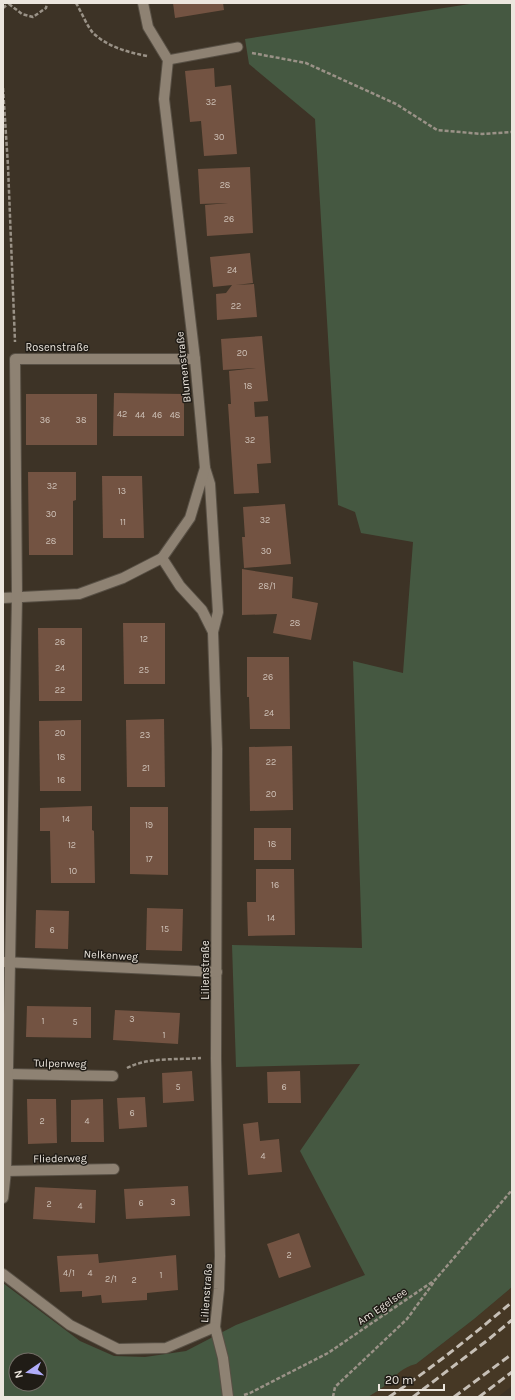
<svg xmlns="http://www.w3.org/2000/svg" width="515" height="1400" font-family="Karla,sans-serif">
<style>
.built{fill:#463825}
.green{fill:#455841;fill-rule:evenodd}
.building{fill:#735342}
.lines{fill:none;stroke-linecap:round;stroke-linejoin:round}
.service-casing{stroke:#585045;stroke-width:11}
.minor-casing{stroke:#585045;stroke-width:12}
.path{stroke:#9a9287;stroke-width:2.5;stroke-dasharray:4 2;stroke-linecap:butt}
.service{stroke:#8e8273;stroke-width:9}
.minor{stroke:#8e8273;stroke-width:10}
.rail{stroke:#c6bfb6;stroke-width:3;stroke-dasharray:8 4;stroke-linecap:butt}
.labels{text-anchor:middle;stroke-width:3;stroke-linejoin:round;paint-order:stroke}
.number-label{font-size:9px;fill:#cec1b7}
.street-label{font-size:11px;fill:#ece6de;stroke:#201c16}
</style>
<rect width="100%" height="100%" fill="#3d3326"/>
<path class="built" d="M 512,1287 L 512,1386 L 498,1397 L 368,1397 L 388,1383 L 394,1376 L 407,1366 L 416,1364 L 474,1319 Z"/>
<path class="green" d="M 476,3 L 512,3 L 512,1287 L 474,1319 L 416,1364 C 401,1368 398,1374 387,1384 C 381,1389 374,1393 368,1397 L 3,1397 L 3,1283 L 80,1341 L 114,1356 L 145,1357 L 186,1351 L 236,1325 L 365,1275 L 300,1151 L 360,1064 L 236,1067 L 232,945 L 362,948 L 353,661 L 403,673 L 413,542 L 361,533 L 355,512 L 338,505 L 315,119 L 249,64 L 245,39 ZM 16,1360 L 40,1360 L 40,1384 L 16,1384 Z"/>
<g class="building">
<path d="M 173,3 L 223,3 L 224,10 L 175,18 Z"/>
<path d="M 214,68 L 215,87 L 231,85 L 237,154 L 204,156 L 201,121 L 190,122 L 185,71 Z"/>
<path d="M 250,167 L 253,233 L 207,236 L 205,205 L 228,203 L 200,204 L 198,169 Z"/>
<path d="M 250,253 L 253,283 L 236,285 L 254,284 L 257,317 L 217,320 L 216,294 L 226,293 L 232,285 L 213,287 L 210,257 Z"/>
<path d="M 262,336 L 268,401 L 254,402 L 255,417 L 268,416 L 271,463 L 257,464 L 259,493 L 234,494 L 228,404 L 231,404 L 229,371 L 256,368 L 223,370 L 221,339 Z"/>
<path d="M 114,393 L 184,394 L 184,436 L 113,436 Z"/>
<rect x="26" y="394" width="71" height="51"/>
<path d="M 28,472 L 76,472 L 76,500 L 73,501 L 73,555 L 29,555 Z"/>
<path d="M 102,476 L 142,476 L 144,538 L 103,538 Z"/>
<path d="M 285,504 L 291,564 L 244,568 L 242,537 L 245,537 L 243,507 Z"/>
<path d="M 242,569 L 293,577 L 292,598 L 318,603 L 311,640 L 273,633 L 277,614 L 242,615 Z"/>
<path d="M 123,623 L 165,623 L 165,684 L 124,684 Z"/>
<path d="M 38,628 L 82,628 L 82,701 L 39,701 Z"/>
<path d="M 247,657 L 289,657 L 290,729 L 250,729 L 249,697 L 247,697 Z"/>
<path d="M 164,719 L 165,787 L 127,787 L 126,720 Z"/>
<path d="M 81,720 L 81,791 L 40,791 L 39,721 Z"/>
<path d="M 292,746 L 293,810 L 250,811 L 249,747 Z"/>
<path d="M 92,806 L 92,830 L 94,831 L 95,883 L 51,883 L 50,831 L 40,831 L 40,808 Z"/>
<path d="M 130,807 L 168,807 L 168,875 L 130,874 Z"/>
<rect x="254" y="828" width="37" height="32"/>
<path d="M 256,869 L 294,869 L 295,935 L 248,936 L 247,902 L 256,902 Z"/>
<path d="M 147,908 L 183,909 L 182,951 L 146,950 Z"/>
<path d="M 36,910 L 69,911 L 68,949 L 35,948 Z"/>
<path d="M 27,1006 L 91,1007 L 91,1038 L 26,1037 Z"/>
<path d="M 115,1010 L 180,1013 L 178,1044 L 113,1040 Z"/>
<path d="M 192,1071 L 194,1101 L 163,1103 L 162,1073 Z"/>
<path d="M 300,1071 L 301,1103 L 268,1103 L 267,1072 Z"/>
<path d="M 145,1097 L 147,1127 L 119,1129 L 117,1098 Z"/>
<path d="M 27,1099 L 56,1099 L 57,1143 L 28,1144 Z"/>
<path d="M 103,1099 L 104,1142 L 71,1142 L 71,1100 Z"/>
<path d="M 258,1122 L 260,1141 L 279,1139 L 282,1172 L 248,1175 L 243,1124 Z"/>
<path d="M 188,1186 L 190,1216 L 126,1219 L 124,1189 Z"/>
<path d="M 35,1187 L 96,1190 L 95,1223 L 33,1219 Z"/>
<path d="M 299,1233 L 311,1267 L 279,1278 L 267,1244 Z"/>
<path d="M 98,1254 L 99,1263 L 176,1255 L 178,1290 L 147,1293 L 147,1300 L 102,1303 L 101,1295 L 82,1297 L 82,1291 L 60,1292 L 57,1256 Z"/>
</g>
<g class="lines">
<defs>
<path id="service" d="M 168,60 L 238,47"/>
<g id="minor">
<path d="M 205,468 L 210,484 L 218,612 L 213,632"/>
<path d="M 162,558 L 180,586 L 202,610 L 213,632 L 217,749 L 216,1059 L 220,1256 L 219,1289 L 215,1327 L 223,1358 L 228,1397"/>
<path d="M 3,598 L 79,594 L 123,578 L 162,558 L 190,518 L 205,468 L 195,359 L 164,99 L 168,60 L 148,27 L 143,3"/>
<path d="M 3,962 L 217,972"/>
<path d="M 8,1074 L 113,1076"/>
<path d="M 6,1171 L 114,1169"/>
<path d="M 3,1198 L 6,1171 L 17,598 L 15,359 L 195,359"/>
<path d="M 3,1274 L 70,1325 L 118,1349 L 166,1348 L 215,1327"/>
</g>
</defs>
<use href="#service" class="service-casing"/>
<use href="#minor" class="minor-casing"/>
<g class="path">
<path d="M 76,3 C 81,11 87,26 93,33 C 108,47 127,52 147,56"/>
<path d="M 9,4 L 22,14 L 33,17 L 46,8 L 47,3"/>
<path d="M 3,8 L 9,3"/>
<path d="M 252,53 L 306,63 L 396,104 L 437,130 L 482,134 L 512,132"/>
<path d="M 3,88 L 8,166 L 15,342"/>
<path d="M 127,1068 C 148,1057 177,1060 201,1058"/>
<path d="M 244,1395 L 250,1393 L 328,1353 L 435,1280 L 512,1190"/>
<path d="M 333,1397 L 335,1387 L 407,1319 L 434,1282"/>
</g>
<use href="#service" class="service"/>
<use href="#minor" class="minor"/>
<g class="rail">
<path d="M 389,1397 C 432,1368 472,1336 512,1302"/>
<path d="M 413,1397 L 489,1339 L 512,1320"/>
<path d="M 454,1397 L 512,1354"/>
<path d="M 479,1397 L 512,1372"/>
</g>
</g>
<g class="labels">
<g class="number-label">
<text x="211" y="105">32</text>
<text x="219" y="140">30</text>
<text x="225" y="188">28</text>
<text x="229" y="222">26</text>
<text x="232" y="273">24</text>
<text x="236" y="309">22</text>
<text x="242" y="356">20</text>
<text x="248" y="389">18</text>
<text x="122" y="417">42</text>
<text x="140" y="418">44</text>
<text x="157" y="418">46</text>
<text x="175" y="418">48</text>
<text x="45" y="423">36</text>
<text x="81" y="423">38</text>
<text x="250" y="443">32</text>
<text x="52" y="489">32</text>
<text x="122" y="494">13</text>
<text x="51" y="517">30</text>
<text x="265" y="523">32</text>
<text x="123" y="525">11</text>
<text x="51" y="544">28</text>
<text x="266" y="554">30</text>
<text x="267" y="589">28/1</text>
<text x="295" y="626">28</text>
<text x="144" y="642">12</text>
<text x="60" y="645">26</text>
<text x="60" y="671">24</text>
<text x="144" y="673">25</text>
<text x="268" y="680">26</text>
<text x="60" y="693">22</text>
<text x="269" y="716">24</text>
<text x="60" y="736">20</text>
<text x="145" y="738">23</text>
<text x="61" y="760">18</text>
<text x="271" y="765">22</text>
<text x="146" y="771">21</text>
<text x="61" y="783">16</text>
<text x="271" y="797">20</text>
<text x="66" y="822">14</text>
<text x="149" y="828">19</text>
<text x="272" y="847">18</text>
<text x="72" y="848">12</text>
<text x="149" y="862">17</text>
<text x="73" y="874">10</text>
<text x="275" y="888">16</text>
<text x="271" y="921">14</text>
<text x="165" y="932">15</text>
<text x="52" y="933">6</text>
<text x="132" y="1022">3</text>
<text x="43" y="1024">1</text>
<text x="75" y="1025">5</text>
<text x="164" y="1038">1</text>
<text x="178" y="1090">5</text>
<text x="284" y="1090">6</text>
<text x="132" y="1116">6</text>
<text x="42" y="1124">2</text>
<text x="87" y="1124">4</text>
<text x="263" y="1159">4</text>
<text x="173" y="1205">3</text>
<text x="141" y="1206">6</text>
<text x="49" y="1207">2</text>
<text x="80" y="1209">4</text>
<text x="289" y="1258">2</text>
<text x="69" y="1276">4/1</text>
<text x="90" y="1276">4</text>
<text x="161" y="1278">1</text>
<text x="111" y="1282">2/1</text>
<text x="134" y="1283">2</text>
</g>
<g class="street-label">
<text x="57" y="351">Rosenstraße</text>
<text transform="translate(183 367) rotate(-96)" y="4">Blumenstraße</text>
<text transform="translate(111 955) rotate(3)" y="4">Nelkenweg</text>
<text transform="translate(205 970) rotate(-90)" y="4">Lilienstraße</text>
<text transform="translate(60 1063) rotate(1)" y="4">Tulpenweg</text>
<text transform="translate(60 1158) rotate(-1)" y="4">Fliederweg</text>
<text transform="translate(206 1293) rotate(-86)" y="4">Lilienstraße</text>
<text transform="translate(382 1306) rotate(-34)" y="4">Am Egelsee</text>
</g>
</g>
<rect width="515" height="1400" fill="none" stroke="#ece6de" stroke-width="8"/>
<g transform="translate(28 1372) rotate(257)"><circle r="19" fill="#201c16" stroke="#726d66"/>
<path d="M0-3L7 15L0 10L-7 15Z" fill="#b1adfa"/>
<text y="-6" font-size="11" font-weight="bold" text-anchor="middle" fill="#ece6de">N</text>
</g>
<path d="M379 1384v6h65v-6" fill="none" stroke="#ece6de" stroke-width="2"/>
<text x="385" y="1384" font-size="12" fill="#ece6de" stroke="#201c16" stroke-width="3" paint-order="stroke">20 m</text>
</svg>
